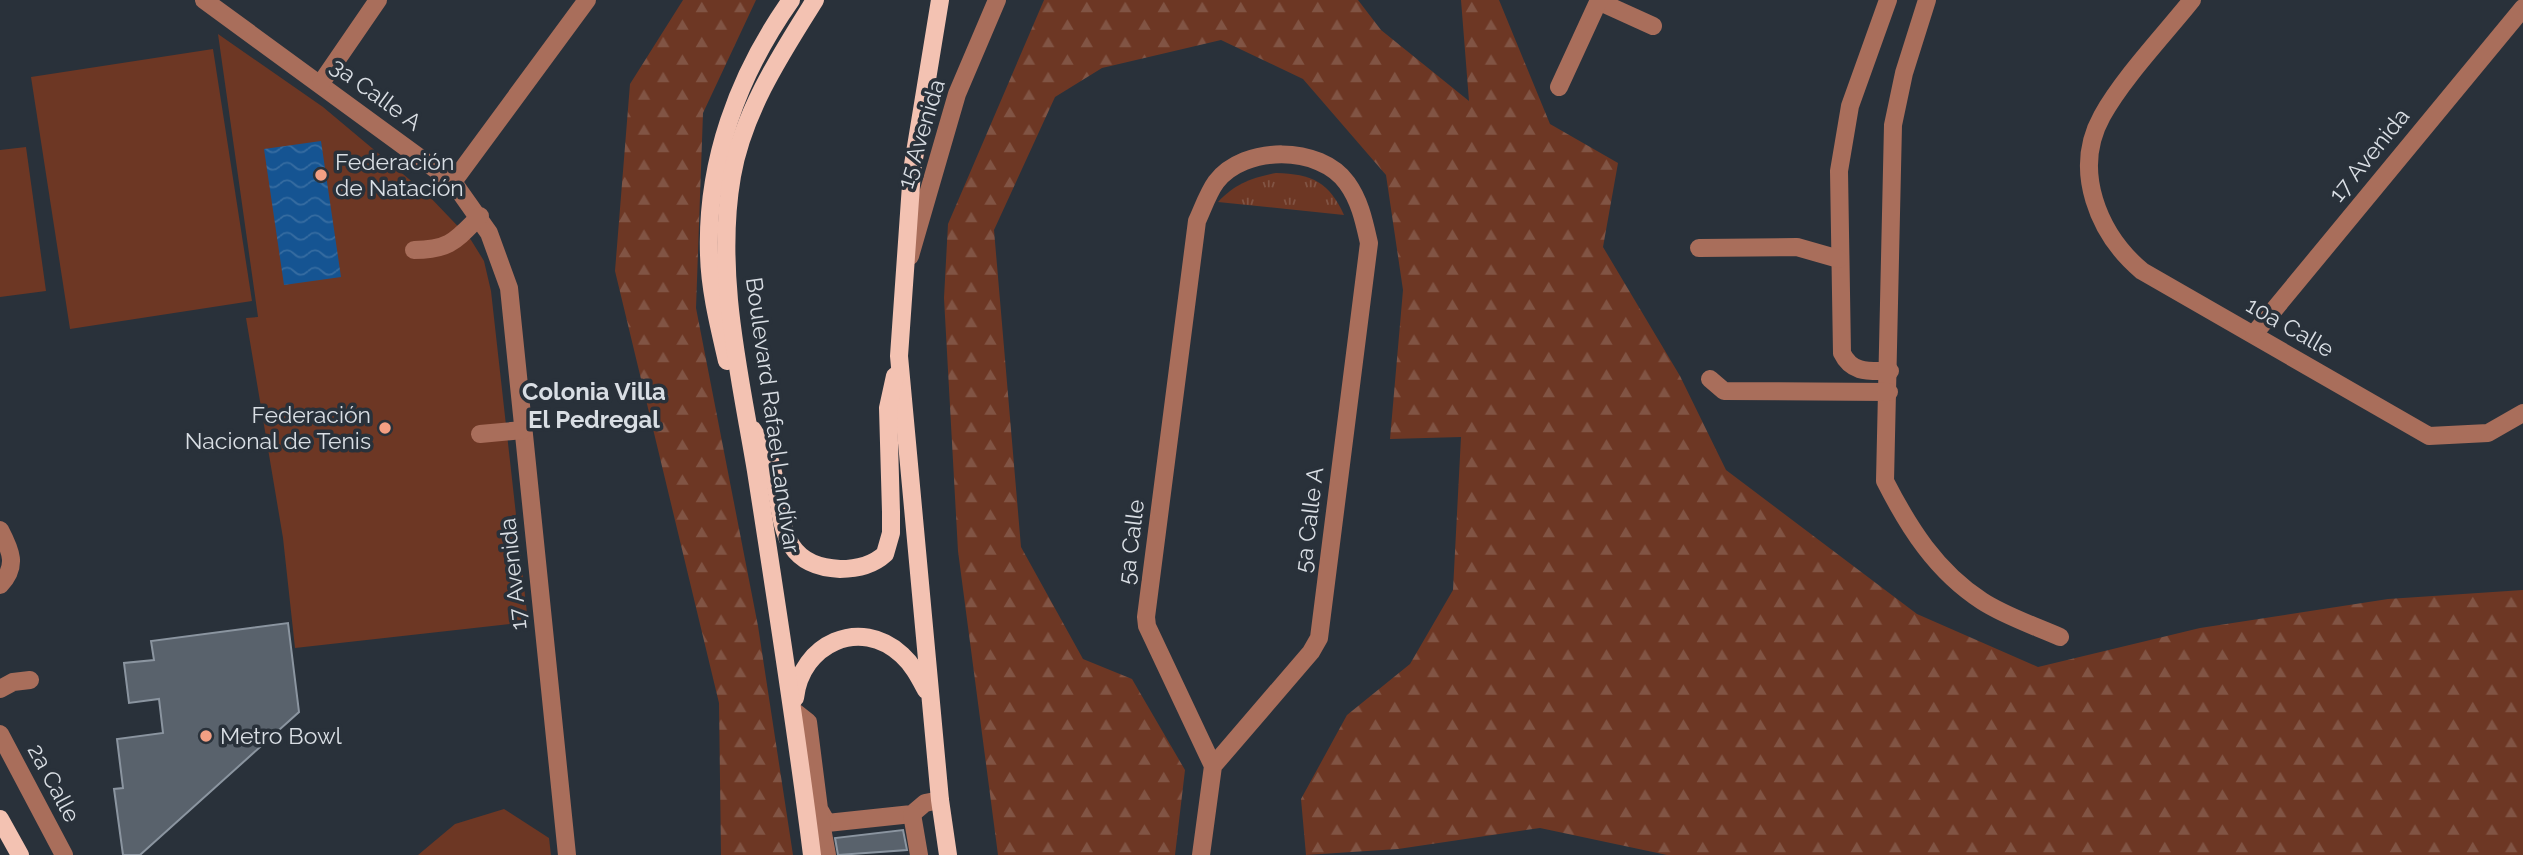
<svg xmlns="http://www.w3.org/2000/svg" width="2523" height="855" font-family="Raleway,sans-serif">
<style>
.grass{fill:url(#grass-tufts)}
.forest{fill:url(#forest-firs)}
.pitch{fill:#6d3724}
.water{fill:url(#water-waves)}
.building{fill:#59626c;stroke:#8b95a0;stroke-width:2}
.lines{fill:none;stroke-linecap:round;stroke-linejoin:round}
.minor{stroke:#a96e5b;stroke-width:18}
.major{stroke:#f3c2b2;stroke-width:18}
.poi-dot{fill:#f39f83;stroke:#29313a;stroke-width:2.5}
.labels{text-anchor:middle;stroke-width:7;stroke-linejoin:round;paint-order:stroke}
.street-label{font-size:23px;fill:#d9dee4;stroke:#29313a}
.poi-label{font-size:23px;fill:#d9dee4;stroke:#29313a;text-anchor:start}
.neighbourhood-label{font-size:24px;font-weight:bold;fill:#d9dee4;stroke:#29313a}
</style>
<defs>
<pattern id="grass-tufts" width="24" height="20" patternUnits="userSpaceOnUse" patternTransform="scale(1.75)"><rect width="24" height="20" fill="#6d3724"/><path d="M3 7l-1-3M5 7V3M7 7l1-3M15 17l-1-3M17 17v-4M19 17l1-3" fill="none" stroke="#815444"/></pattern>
<pattern id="forest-firs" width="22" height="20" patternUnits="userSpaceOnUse" patternTransform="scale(1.75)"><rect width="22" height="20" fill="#6d3724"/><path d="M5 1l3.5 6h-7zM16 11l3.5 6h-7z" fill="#815444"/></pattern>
<pattern id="water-waves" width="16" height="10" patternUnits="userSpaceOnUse" patternTransform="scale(1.75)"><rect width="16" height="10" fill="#155492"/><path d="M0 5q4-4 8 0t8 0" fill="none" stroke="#366ca1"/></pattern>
</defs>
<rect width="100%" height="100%" fill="#29313a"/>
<path class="grass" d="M 1276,173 C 1312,174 1329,182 1344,215 L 1218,202 C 1235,184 1251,178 1276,173 Z"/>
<g class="forest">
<path d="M 683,0 L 756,0 L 703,113 L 696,308 L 758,626 L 793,855 L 721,855 L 719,703 L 615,271 L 630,84 Z"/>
<path d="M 1044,0 L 1358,0 L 1381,30 L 1469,101 L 1461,0 L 1499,0 L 1550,124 L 1618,163 L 1603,247 L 1680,376 L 1726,470 L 1917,614 L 2038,667 L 2200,628 L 2388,599 L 2523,590 L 2523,855 L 1667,855 L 1540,828 L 1398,849 L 1306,855 L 1301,799 L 1347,715 L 1410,664 L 1453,590 L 1461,437 L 1390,439 L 1403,290 L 1386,175 L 1303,79 L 1221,40 L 1102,68 L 1055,97 L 994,230 L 1021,547 L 1083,659 L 1132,679 L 1185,770 L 1175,855 L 998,855 L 958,551 L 944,298 L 948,224 Z"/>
</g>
<g class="pitch">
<path d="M 218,34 L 323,107 L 428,195 L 471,240 L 484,261 L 491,291 L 528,622 L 295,648 L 283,538 L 246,318 L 258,317 Z"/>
<path d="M 213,49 L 252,301 L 70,329 L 31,77 Z"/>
<path d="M 26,147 L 46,291 L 0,297 L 0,150 Z"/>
<path d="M 504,809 L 549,838 L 551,855 L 418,855 L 455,824 Z"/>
</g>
<path class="water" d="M 321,141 L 341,277 L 284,285 L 264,149 Z"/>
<g class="building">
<path d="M 288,623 L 299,712 L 140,855 L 123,855 L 114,789 L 123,788 L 117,739 L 163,733 L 159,699 L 129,703 L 124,663 L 154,660 L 151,641 Z"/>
<path d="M 903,830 L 907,850 L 838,855 L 835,838 Z"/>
</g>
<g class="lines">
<g class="minor">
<path d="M 204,0 L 453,182 L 489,233 L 509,288 L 567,855"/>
<path d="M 1888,0 L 1850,106 L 1839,171 L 1842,353 C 1852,374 1870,371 1890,371"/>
<path d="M 1927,0 L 1904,73 L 1893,125 L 1885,481 C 1909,528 1936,571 1982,601 C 2005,616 2035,626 2060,637"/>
<path d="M 2192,0 C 2164,35 2123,78 2102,116 C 2072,170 2098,234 2142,271 L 2429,436 L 2488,433 L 2523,413"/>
<path d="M 1598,1 L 1653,26"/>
<path d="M 321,83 L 378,0"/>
<path d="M 1559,87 L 1599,0"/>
<path d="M 453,182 L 587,0"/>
<path d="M 1699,248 L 1797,247 L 1839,259"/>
<path d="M 414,250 C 450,250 456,240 480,216"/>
<path d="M 910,256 L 957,94 L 997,0"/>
<path d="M 2254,334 L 2523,8"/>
<path d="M 1710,379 L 1724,391 L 1889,392"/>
<path d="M 480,434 L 523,430"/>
<path d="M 0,530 C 11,551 18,566 0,585"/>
<path d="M 0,689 L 13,682 L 30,680"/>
<path d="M 794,711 L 808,722 L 819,809 L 827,823 L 912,814 L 925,803 L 940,800"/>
<path d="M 0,734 L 64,855"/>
<path d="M 819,812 L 827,855"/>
<path d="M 912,814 L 919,855"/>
<path d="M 1201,855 L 1213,766 L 1147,626 L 1146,617 L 1197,221 C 1203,208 1208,193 1216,182 C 1244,145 1320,145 1347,183 C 1360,201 1364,221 1369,243 L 1319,638 L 1311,652 L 1213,766"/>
</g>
<g class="major">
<path d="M 940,0 L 912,171 L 899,356 L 940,800 L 948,855"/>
<path d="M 727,361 C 719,326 710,291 709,255 C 706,162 738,75 791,0"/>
<path d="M 753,430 C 758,439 766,448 769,458 C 786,506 770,566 840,569 C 857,569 872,566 885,554 L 891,533 L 891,512 L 888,408 L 895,376"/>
<path d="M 795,698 C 801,644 860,616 902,655 C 913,665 919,677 926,690"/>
<path d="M 0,819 L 20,855"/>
<path d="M 812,855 C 796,727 776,599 756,471 C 740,375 715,274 732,176 C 743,112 781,54 815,0"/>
</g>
</g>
<g class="poi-dot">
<circle cx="321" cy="175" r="7"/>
<circle cx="385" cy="428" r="7"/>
<circle cx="206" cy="736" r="7"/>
</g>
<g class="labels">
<g class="street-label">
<text transform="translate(376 94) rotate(36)" y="8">3a Calle A</text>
<text transform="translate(921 134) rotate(-73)" y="8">15 Avenida</text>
<text transform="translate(2369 155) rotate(-51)" y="8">17 Avenida</text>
<text transform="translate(2290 327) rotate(30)" y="8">10a Calle</text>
<text transform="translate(773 415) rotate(82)" y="8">Boulevard Rafael Landívar</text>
<text transform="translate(1309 520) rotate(-83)" y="8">5a Calle A</text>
<text transform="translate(1131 542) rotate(-83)" y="8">5a Calle</text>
<text transform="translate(513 574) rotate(-96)" y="8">17 Avenida</text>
<text transform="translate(54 783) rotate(62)" y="8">2a Calle</text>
</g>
<g class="poi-label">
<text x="335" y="170">Federación<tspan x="335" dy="26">de Natación</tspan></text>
<text x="371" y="423" text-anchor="end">Federación<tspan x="371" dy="26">Nacional de Tenis</tspan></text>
<text x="220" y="744">Metro Bowl</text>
</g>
<g class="neighbourhood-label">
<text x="594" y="400">Colonia Villa<tspan x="594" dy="28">El Pedregal</tspan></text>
</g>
</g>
</svg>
